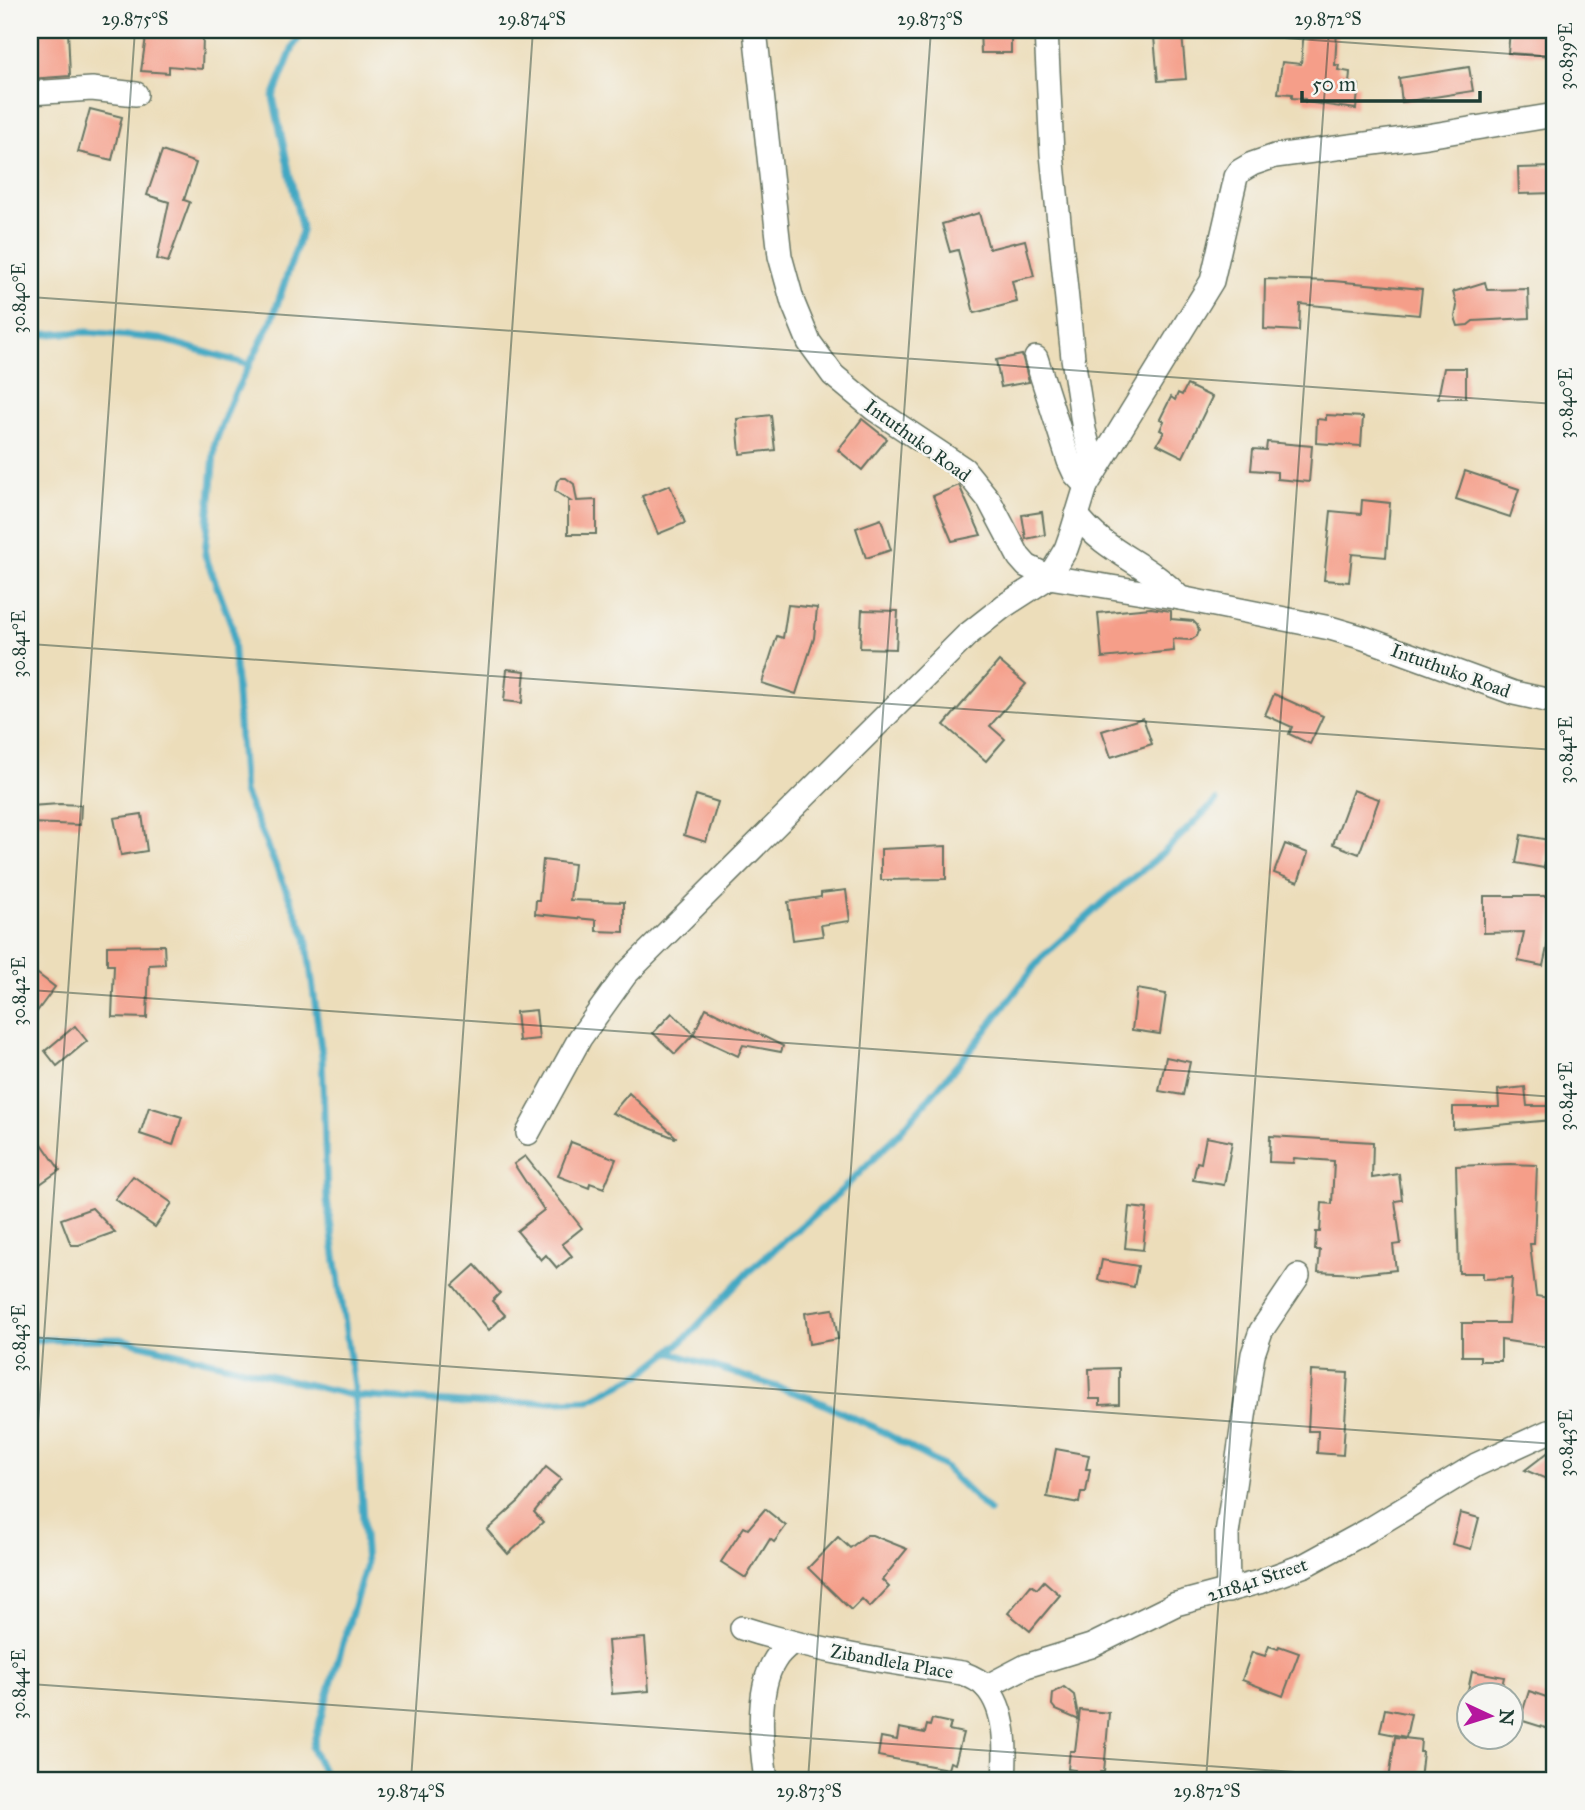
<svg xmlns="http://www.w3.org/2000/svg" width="1585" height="1810" font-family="'IM FELL Great Primer',serif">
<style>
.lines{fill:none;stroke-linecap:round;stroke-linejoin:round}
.stream{stroke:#43a8c3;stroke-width:7}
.building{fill:#f59e89}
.minor-casing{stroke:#677563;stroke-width:26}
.minor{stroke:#fff;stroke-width:23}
.ticks{fill:none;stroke:#1f3d34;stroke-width:2;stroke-opacity:0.45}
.labels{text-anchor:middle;stroke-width:5;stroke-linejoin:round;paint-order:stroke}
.street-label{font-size:19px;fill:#1f3d34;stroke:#f6f6f2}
.neatline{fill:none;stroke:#1f3d34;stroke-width:2.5}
.ticks-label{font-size:18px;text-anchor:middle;fill:#1f3d34}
</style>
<rect width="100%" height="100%" fill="#f6f6f2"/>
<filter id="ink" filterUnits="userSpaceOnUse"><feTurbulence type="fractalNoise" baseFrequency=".0143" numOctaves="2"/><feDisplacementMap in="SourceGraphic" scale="14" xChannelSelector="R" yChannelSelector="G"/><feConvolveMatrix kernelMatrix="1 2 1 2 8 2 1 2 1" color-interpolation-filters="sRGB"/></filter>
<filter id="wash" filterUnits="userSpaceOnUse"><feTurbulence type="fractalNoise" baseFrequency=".00686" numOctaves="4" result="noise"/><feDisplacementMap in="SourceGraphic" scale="28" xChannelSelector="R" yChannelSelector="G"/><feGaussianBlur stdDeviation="1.57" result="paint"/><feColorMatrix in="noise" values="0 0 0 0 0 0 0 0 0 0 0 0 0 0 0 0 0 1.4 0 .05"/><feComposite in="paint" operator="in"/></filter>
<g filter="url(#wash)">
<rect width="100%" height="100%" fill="#ecddba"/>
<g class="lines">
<g class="stream">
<path d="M 304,30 L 294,45 L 273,97 L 302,231 L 272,320 L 231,401 L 215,443 L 205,555 L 232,626 L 244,792 L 306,936 L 322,1056 L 327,1200 L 354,1386 L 366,1565 L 312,1748 L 327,1780"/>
<path d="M 30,335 L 89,332 L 161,339 L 249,365"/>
<path d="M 30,1340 L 120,1339 L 355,1396 L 481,1404 L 589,1400 L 641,1374 L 669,1352 L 687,1337 L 749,1271 L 833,1199 L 899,1133 L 977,1042 L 1041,958 L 1106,900 L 1162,854 L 1216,801"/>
<path d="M 669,1352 L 808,1397 L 876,1428 L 943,1466 L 989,1511"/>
</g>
</g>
<g id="blocks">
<g class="building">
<path d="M 30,30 L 68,30 L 70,76 L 30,79 Z"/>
<path d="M 147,30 L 200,30 L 200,36 L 203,36 L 202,69 L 169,66 L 169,73 L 141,71 Z"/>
<path d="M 980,30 L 1011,30 L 1011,53 L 981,53 Z"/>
<path d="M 1304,30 L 1337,30 L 1335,65 L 1339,65 L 1338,70 L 1350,72 L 1349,84 L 1359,85 L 1356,109 L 1305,102 L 1305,99 L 1292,98 L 1292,94 L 1278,93 L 1282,62 L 1301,64 Z"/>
<path d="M 1510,30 L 1555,30 L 1554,56 L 1508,53 Z"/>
<path d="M 1182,34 L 1186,79 L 1158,81 L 1154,37 Z"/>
<path d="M 1469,67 L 1473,91 L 1402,102 L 1399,78 Z"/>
<path d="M 90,109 L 122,117 L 112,160 L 78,152 Z"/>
<path d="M 162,151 L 196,163 L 184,200 L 190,202 L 168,262 L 157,259 L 169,202 L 147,195 Z"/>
<path d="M 1555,167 L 1555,193 L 1519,194 L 1518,168 Z"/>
<path d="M 979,213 L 989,249 L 1025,240 L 1034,276 L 1012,281 L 1017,302 L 974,313 L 958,250 L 950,252 L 942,224 Z"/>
<path d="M 1265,279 L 1333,281 L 1422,289 L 1419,315 L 1300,304 L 1299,331 L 1264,329 Z"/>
<path d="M 1485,282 L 1487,290 L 1528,289 L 1529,318 L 1473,321 L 1468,325 L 1458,326 L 1455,317 L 1457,306 L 1453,292 Z"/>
<path d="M 1022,355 L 1029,382 L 1001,387 L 996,360 Z"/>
<path d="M 1444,368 L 1466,368 L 1466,398 L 1438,398 Z"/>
<path d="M 1187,385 L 1212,397 L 1183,457 L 1157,444 L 1164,432 L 1160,430 L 1164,421 L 1160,419 L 1171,397 L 1175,400 L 1178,393 L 1182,395 Z"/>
<path d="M 771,415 L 775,450 L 740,454 L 737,419 Z"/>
<path d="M 1326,415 L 1363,417 L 1361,446 L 1316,443 L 1317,419 L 1326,420 Z"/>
<path d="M 862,419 L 887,439 L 862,470 L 838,450 Z"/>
<path d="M 1267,442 L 1312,446 L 1309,482 L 1277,479 L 1277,472 L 1251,470 L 1253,449 L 1266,450 Z"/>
<path d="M 1465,471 L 1519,489 L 1510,517 L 1456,499 Z"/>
<path d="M 561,478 L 566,478 L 574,484 L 577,501 L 596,500 L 596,534 L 568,534 L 568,501 L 570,501 L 555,491 L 557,481 Z"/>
<path d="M 670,485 L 685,523 L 658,534 L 642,496 Z"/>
<path d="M 959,485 L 981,535 L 952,541 L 933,496 Z"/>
<path d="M 1362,500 L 1390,503 L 1386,557 L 1352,554 L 1349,582 L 1324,580 L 1331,511 L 1361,514 Z"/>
<path d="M 1042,512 L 1045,535 L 1026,539 L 1022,515 Z"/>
<path d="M 881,519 L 891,550 L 866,558 L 856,528 Z"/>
<path d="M 788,605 L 817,608 L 814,638 L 796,694 L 762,683 L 777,636 L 783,638 Z"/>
<path d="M 1151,608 L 1171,611 L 1171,619 L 1193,621 L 1197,625 L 1199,631 L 1197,636 L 1191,640 L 1173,639 L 1174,651 L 1102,658 L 1098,613 Z"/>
<path d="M 862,610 L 898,611 L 896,649 L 860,648 Z"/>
<path d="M 999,661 L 1026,684 L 990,726 L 1005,739 L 986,761 L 944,725 Z"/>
<path d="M 507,669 L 525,671 L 522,703 L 504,701 Z"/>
<path d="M 1274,694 L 1323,716 L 1310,744 L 1289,734 L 1292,727 L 1265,715 Z"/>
<path d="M 1143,718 L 1152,744 L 1111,757 L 1102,731 Z"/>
<path d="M 1353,790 L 1379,799 L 1359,854 L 1333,844 Z"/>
<path d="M 696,795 L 718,802 L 706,842 L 684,835 Z"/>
<path d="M 60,804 L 81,805 L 80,825 L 30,823 L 30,806 Z"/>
<path d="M 142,814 L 147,851 L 121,855 L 114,818 Z"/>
<path d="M 1521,835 L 1549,840 L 1544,868 L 1516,863 Z"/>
<path d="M 1285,844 L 1308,853 L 1298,882 L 1274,873 Z"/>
<path d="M 946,846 L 946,879 L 881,880 L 881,849 Z"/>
<path d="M 543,860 L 574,864 L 570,900 L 624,902 L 624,932 L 596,931 L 596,920 L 535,914 L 536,900 L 539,900 Z"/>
<path d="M 846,890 L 850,921 L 821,925 L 823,936 L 793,940 L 788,902 L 821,897 L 821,893 Z"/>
<path d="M 1484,896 L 1554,896 L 1551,929 L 1543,966 L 1518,961 L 1524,932 L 1484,933 Z"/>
<path d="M 164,945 L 165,964 L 149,965 L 147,1018 L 112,1017 L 114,965 L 107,965 L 107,946 Z"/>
<path d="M 30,968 L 55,987 L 30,1021 Z"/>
<path d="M 1137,989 L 1166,994 L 1160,1034 L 1132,1030 Z"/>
<path d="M 706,1008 L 783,1046 L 781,1052 L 743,1045 L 738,1056 L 693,1035 Z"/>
<path d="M 536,1010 L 539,1039 L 519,1041 L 516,1012 Z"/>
<path d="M 672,1013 L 694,1034 L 675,1054 L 653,1033 Z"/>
<path d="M 75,1026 L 87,1041 L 57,1066 L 45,1051 Z"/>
<path d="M 1166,1057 L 1190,1062 L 1183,1095 L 1159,1091 Z"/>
<path d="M 1525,1087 L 1527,1106 L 1551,1106 L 1552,1120 L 1453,1129 L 1453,1107 L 1499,1107 L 1498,1090 Z"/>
<path d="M 629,1093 L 676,1137 L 675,1138 L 612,1113 Z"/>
<path d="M 149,1107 L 182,1117 L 173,1145 L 140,1134 Z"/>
<path d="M 1270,1136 L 1373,1142 L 1372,1178 L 1399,1174 L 1402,1200 L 1395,1201 L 1401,1244 L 1393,1245 L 1396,1270 L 1357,1274 L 1318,1272 L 1320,1250 L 1315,1250 L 1316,1232 L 1320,1232 L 1322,1203 L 1332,1204 L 1334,1161 L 1294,1158 L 1293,1163 L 1269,1162 Z"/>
<path d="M 1206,1137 L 1232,1142 L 1224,1185 L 1193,1180 L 1197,1162 L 1201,1163 Z"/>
<path d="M 571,1142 L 616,1159 L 604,1188 L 590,1183 L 589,1188 L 558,1176 Z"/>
<path d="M 42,1144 L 60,1170 L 30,1191 L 30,1153 Z"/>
<path d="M 525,1156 L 582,1228 L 562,1244 L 572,1256 L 557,1268 L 546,1255 L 541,1260 L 517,1231 L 544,1210 L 514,1164 Z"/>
<path d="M 1510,1164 L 1537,1165 L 1534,1244 L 1530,1244 L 1536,1296 L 1555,1299 L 1555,1348 L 1501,1340 L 1501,1361 L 1480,1361 L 1480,1356 L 1462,1356 L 1462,1323 L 1509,1323 L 1512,1278 L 1483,1279 L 1483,1273 L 1459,1273 L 1456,1166 Z"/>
<path d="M 133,1176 L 172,1203 L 155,1227 L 115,1199 Z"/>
<path d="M 1129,1207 L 1147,1209 L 1143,1250 L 1125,1248 Z"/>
<path d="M 92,1208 L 115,1232 L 79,1245 L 71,1245 L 61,1219 Z"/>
<path d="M 1102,1260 L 1138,1266 L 1134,1287 L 1098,1280 Z"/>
<path d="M 475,1265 L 500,1293 L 492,1301 L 505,1315 L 489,1330 L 453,1285 Z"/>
<path d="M 833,1309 L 838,1339 L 809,1344 L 805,1313 Z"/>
<path d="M 1119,1368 L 1119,1404 L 1100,1405 L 1100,1399 L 1090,1399 L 1089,1369 Z"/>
<path d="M 1311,1371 L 1348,1373 L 1343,1455 L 1317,1453 L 1318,1431 L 1308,1431 Z"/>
<path d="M 1555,1447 L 1555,1473 L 1553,1474 L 1551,1481 L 1525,1470 Z"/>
<path d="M 1056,1449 L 1089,1455 L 1086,1469 L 1090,1469 L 1086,1492 L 1081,1492 L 1079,1503 L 1047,1497 Z"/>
<path d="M 546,1467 L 561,1479 L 534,1512 L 543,1522 L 508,1554 L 487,1530 L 519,1501 Z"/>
<path d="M 765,1509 L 786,1526 L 774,1542 L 770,1539 L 746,1578 L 721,1562 L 744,1527 L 748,1529 Z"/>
<path d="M 1460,1513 L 1479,1518 L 1471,1549 L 1452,1544 Z"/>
<path d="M 867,1535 L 872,1535 L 907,1549 L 882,1580 L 889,1587 L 870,1607 L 862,1599 L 851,1610 L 808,1568 L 838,1537 L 850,1548 Z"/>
<path d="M 1044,1581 L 1060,1595 L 1030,1631 L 1008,1613 L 1031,1585 L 1037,1589 Z"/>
<path d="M 645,1638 L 649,1691 L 612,1694 L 608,1641 Z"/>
<path d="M 1269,1646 L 1278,1649 L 1279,1646 L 1299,1653 L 1283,1696 L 1242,1680 L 1252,1652 L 1265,1656 Z"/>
<path d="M 1472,1671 L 1504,1677 L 1500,1695 L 1467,1695 Z"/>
<path d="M 1064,1687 L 1074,1695 L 1079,1720 L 1056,1710 L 1052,1705 L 1053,1693 Z"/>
<path d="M 1529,1691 L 1555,1700 L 1555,1731 L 1520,1720 Z"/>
<path d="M 1385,1709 L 1411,1714 L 1406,1737 L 1380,1732 Z"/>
<path d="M 1080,1710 L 1109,1713 L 1104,1772 L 1101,1772 L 1100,1780 L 1074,1780 L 1075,1770 L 1068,1769 L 1070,1751 L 1075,1751 Z"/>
<path d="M 932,1719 L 951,1723 L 949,1730 L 963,1733 L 955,1764 L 950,1762 L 948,1769 L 878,1756 L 881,1737 L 897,1740 L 899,1728 L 925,1733 L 927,1725 L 930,1726 Z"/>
<path d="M 1395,1737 L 1421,1740 L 1420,1752 L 1423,1752 L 1420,1780 L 1389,1780 Z"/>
</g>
</g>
</g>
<g filter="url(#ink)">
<use href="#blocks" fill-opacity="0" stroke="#677563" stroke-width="2"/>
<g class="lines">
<defs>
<g id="minor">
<path d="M 755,30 L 780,256 L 793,303 L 809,342 L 833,375 L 874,409 L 964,469 L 989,500 L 1019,557 L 1027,566 L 1049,577 L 1180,598 L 1330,628 L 1364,638 L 1514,693 L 1555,702"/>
<path d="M 1046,30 L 1052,154 L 1073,358 L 1084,430 L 1095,471"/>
<path d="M 30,93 L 92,89 L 136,94"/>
<path d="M 1036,358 L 1069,461 L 1075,474 L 1086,486"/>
<path d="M 1077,515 C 1106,554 1149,563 1180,598"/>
<path d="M 528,1133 L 580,1038 L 626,974 L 967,635 L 1004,606 L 1049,577 L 1066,549 L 1072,532 L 1086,486 L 1212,281 L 1236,177 L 1240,171 L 1252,164 L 1275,156 L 1427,136 L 1555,115"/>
<path d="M 1228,1591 L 1227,1534 L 1253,1354 L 1261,1331 L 1298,1276"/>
<path d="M 742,1628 C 814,1651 887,1662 962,1673 C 970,1676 980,1680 986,1687 C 1007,1710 1006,1751 1004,1780"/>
<path d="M 986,1687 L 1026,1666 L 1091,1646 L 1176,1604 L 1259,1582 L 1305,1565 L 1367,1531 L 1476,1465 L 1548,1432 L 1555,1431"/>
<path d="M 766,1780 C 761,1746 756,1689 775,1660 C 779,1653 785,1648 791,1643"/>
</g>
</defs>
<use href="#minor" class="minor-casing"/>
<use href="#minor" class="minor"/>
</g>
</g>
<path class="ticks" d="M 1168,30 L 1555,57M 30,297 L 1555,404M 30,644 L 1555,750M 30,990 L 1555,1097M 30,1337 L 1555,1444M 30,1538 L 135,30M 30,1684 L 1410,1780M 411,1780 L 533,30M 808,1780 L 931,30M 1206,1780 L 1329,30"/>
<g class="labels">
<g class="street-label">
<text transform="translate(918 440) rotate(36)" y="7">Intuthuko Road</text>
<text transform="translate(1451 670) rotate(20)" y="7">Intuthuko Road</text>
<text transform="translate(1257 1579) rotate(-18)" y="7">211841 Street</text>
<text transform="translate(892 1661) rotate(10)" y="7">Zibandlela Place</text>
</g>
</g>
<rect width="1585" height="1810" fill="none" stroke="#f6f6f2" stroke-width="77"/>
<g transform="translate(1490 1716) rotate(94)"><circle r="33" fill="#f6f6f2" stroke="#a0aca6" stroke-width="2"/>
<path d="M0-5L12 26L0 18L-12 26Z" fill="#b5179e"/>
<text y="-10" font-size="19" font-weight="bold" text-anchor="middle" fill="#1f3d34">N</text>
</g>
<path d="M1302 91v10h178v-10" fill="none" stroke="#1f3d34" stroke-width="3.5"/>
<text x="1312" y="91" font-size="21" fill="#1f3d34" stroke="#f6f6f2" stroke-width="5" paint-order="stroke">50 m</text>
<rect x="38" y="38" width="1508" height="1734" class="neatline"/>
<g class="ticks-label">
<text x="135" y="25">29.875°S</text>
<text x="532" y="25">29.874°S</text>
<text x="930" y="25">29.873°S</text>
<text x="1328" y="25">29.872°S</text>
<text transform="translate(1566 56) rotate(-90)" y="6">30.839°E</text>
<text transform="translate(19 298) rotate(-90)" y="6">30.840°E</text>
<text transform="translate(1566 403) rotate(-90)" y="6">30.840°E</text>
<text transform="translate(19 644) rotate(-90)" y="6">30.841°E</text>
<text transform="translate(1566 750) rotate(-90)" y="6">30.841°E</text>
<text transform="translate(19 991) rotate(-90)" y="6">30.842°E</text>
<text transform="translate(1566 1096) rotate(-90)" y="6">30.842°E</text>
<text transform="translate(19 1338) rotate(-90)" y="6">30.843°E</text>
<text transform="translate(1566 1443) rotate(-90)" y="6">30.843°E</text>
<text transform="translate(19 1684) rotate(-90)" y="6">30.844°E</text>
<text x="411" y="1797">29.874°S</text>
<text x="809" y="1797">29.873°S</text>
<text x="1207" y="1797">29.872°S</text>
</g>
</svg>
